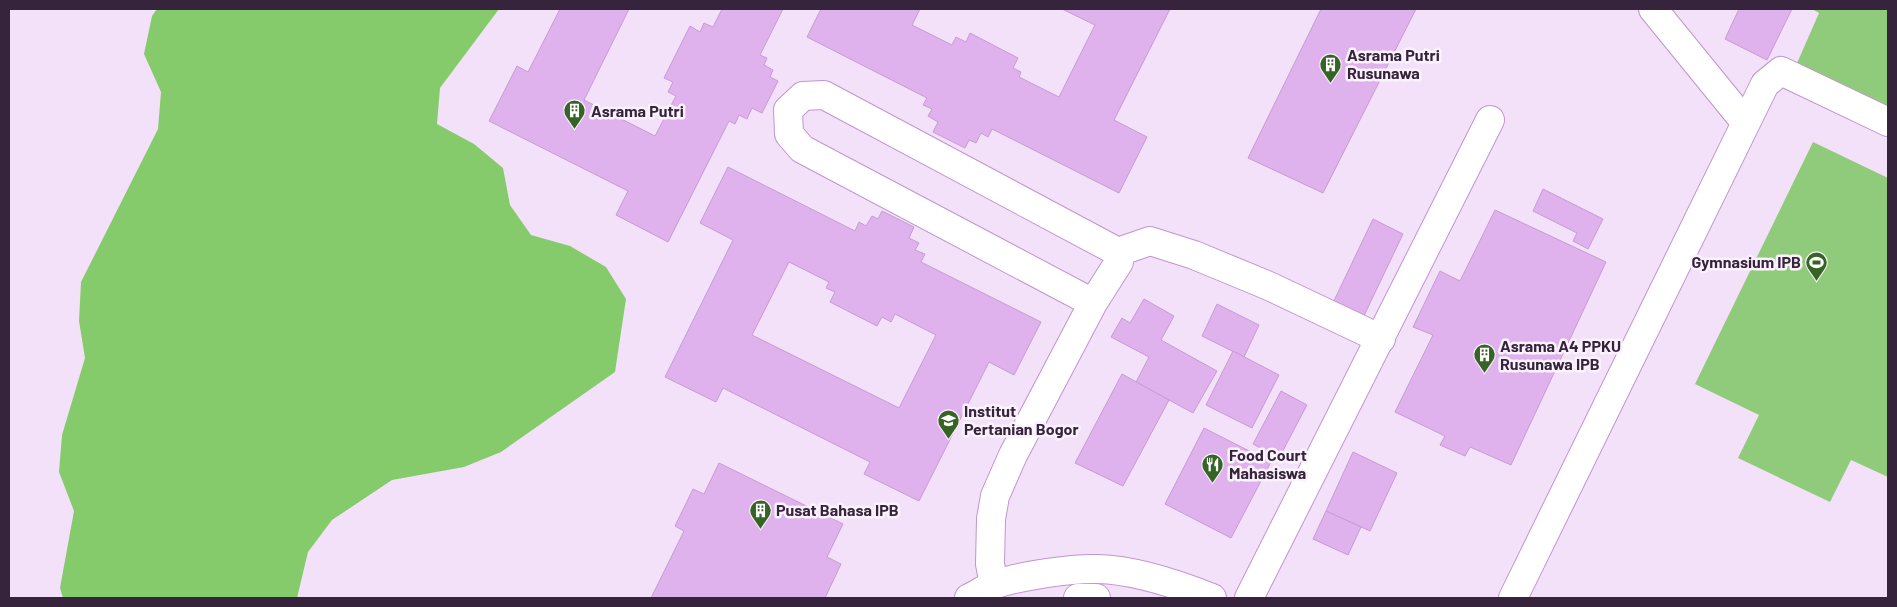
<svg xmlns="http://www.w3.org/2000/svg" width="1897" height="607" font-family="Barlow,sans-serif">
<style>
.green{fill:#90cb7c}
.forest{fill:#85cb6c}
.building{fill:#dfb2ed;stroke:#c79bd4;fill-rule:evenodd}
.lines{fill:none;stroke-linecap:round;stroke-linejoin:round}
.minor-casing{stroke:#c195ce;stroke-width:30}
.minor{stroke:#fff;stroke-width:28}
.labels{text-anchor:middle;stroke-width:5;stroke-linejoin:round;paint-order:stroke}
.poi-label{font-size:16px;font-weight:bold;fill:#35243b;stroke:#fbf2fe;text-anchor:start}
</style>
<rect width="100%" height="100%" fill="#f3e1f9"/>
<g class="green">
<path d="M 1812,9 L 1888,9 L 1888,115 L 1794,70 L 1819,13 Z"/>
<path d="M 1813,142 L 1888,178 L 1888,477 L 1851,460 L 1830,502 L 1738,458 L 1759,415 L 1695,384 Z"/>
</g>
<path class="forest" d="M 157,9 L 499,9 L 440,88 L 437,124 L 474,144 L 503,168 L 510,205 L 531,235 L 570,246 L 606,267 L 626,299 L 615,372 L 501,452 L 464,467 L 392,480 L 332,520 L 308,552 L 297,598 L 63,598 L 60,588 L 74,511 L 59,472 L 62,435 L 85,358 L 79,321 L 81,282 L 158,129 L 161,92 L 144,54 L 152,16 Z"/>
<g class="building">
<path d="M 560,9 L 629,9 L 584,100 L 655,136 L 676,96 L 668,92 L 673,82 L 664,78 L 690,26 L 700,32 L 704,23 L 713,27 L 722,9 L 783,9 L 760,55 L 767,58 L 764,65 L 773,70 L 770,77 L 778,81 L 762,113 L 752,108 L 747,119 L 739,115 L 735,124 L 729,121 L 668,242 L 616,215 L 628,191 L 489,121 L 517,66 L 528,72 Z"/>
<path d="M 821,9 L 920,9 L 912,25 L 952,45 L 956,37 L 966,42 L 970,33 L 1018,58 L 1013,68 L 1021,72 L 1019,77 L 1059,97 L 1095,25 L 1062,9 L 1170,9 L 1114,120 L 1147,137 L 1119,193 L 992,129 L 988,137 L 981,133 L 976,143 L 969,140 L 965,148 L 933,132 L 938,122 L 928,116 L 932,109 L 923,105 L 927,98 L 807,37 Z"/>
<path d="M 1321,9 L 1416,9 L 1323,193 L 1248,158 Z"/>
<path d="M 1739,9 L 1792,9 L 1767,60 L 1725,39 Z"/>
<path d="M 728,167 L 855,231 L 859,222 L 866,226 L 872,216 L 878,219 L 882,211 L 914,227 L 909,238 L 919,243 L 915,250 L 925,254 L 921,262 L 1041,322 L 1014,375 L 989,362 L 919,501 L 864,474 L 870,462 L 723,388 L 716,402 L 665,377 L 733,240 L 700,223 ZM 789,262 L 829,282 L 826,288 L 835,292 L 830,302 L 877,326 L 882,317 L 891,322 L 895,314 L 936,335 L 899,408 L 752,335 Z"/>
<path d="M 1543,189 L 1603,219 L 1588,249 L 1573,241 L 1577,233 L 1533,211 Z"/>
<path d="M 1495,210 L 1606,262 L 1511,465 L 1470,447 L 1465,456 L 1440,445 L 1445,436 L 1395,412 L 1433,335 L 1413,327 L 1440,271 L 1460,281 Z"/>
<path d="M 1373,219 L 1403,234 L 1361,322 L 1331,307 Z"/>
<path d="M 1144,299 L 1174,316 L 1161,340 L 1217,371 L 1193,413 L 1136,382 L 1149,357 L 1111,337 L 1122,318 L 1130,323 Z"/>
<path d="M 1217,304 L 1259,325 L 1244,357 L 1202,336 Z"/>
<path d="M 1233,351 L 1279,375 L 1252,428 L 1206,405 Z"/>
<path d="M 1122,374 L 1169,400 L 1123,486 L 1075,463 Z"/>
<path d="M 1281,391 L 1307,405 L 1279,458 L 1253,444 Z"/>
<path d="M 1204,428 L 1271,462 L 1231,538 L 1165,504 Z"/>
<path d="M 1353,452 L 1397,473 L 1370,531 L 1326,511 Z"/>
<path d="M 719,463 L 843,524 L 827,557 L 841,564 L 825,598 L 651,598 L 684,531 L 675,526 L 693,489 L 704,494 Z"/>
<path d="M 1326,511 L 1361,527 L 1348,555 L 1313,539 Z"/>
</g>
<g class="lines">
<defs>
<g id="minor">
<path d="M 1653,9 L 1745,122"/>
<path d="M 1118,252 L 1150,241 L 1194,255 L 1269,286 L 1381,339"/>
<path d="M 994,585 L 990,564 L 991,519 L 995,496 L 1013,455 L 1093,303 L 1119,262 L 1118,252 L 824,95 L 803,96 L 788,110 L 789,134 L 802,149 L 1093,303"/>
<path d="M 969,598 C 978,594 987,587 996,584 C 1021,576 1071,568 1098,569 C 1136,570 1177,584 1212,598"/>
<path d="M 1078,598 L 1096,598"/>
<path d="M 1249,598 L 1490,120"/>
<path d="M 1513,598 L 1765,84 L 1781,71 L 1888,122"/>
</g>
</defs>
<use href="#minor" class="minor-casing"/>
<use href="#minor" class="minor"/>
</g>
<defs>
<symbol id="building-pin" viewBox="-11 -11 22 30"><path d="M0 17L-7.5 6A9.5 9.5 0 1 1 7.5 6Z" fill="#366424" stroke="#fbf2fe"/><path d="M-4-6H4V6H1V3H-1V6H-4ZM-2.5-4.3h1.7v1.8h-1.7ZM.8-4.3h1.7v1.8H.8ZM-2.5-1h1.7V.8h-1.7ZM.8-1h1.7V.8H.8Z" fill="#fff"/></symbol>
<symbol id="stadium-pin" viewBox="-11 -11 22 30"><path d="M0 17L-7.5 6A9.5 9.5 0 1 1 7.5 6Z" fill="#366424" stroke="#fbf2fe"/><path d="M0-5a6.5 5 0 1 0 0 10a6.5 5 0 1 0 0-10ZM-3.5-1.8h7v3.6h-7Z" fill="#fff"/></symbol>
<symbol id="university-pin" viewBox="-11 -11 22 30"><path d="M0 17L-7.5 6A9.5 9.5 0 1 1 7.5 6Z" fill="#366424" stroke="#fbf2fe"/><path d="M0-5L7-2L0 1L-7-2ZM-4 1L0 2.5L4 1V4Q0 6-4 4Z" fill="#fff"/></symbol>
<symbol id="restaurant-pin" viewBox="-11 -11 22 30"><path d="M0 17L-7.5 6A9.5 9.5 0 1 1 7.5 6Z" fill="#366424" stroke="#fbf2fe"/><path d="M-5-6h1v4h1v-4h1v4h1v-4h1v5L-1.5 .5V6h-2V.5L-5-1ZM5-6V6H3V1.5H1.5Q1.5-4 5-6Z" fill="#fff"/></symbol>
</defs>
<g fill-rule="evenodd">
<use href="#building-pin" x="1318" y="52" width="25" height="34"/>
<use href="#building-pin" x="562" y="98" width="25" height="34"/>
<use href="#stadium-pin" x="1804" y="250" width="25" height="34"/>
<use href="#building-pin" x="1472" y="342" width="25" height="34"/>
<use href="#university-pin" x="936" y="408" width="25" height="34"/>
<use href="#restaurant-pin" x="1200" y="452" width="25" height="34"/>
<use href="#building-pin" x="748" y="498" width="25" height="34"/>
</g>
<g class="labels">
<g class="poi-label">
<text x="1347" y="61">Asrama Putri<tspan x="1347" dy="18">Rusunawa</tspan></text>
<text x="591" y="117">Asrama Putri</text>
<text x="1801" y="268" text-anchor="end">Gymnasium IPB</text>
<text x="1500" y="352">Asrama A4 PPKU<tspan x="1500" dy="18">Rusunawa IPB</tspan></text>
<text x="964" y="417">Institut<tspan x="964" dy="18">Pertanian Bogor</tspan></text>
<text x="1229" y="461">Food Court<tspan x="1229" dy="18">Mahasiswa</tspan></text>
<text x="776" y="516">Pusat Bahasa IPB</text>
</g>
</g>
<rect width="1897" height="607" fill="none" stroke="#35243b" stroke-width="20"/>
</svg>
